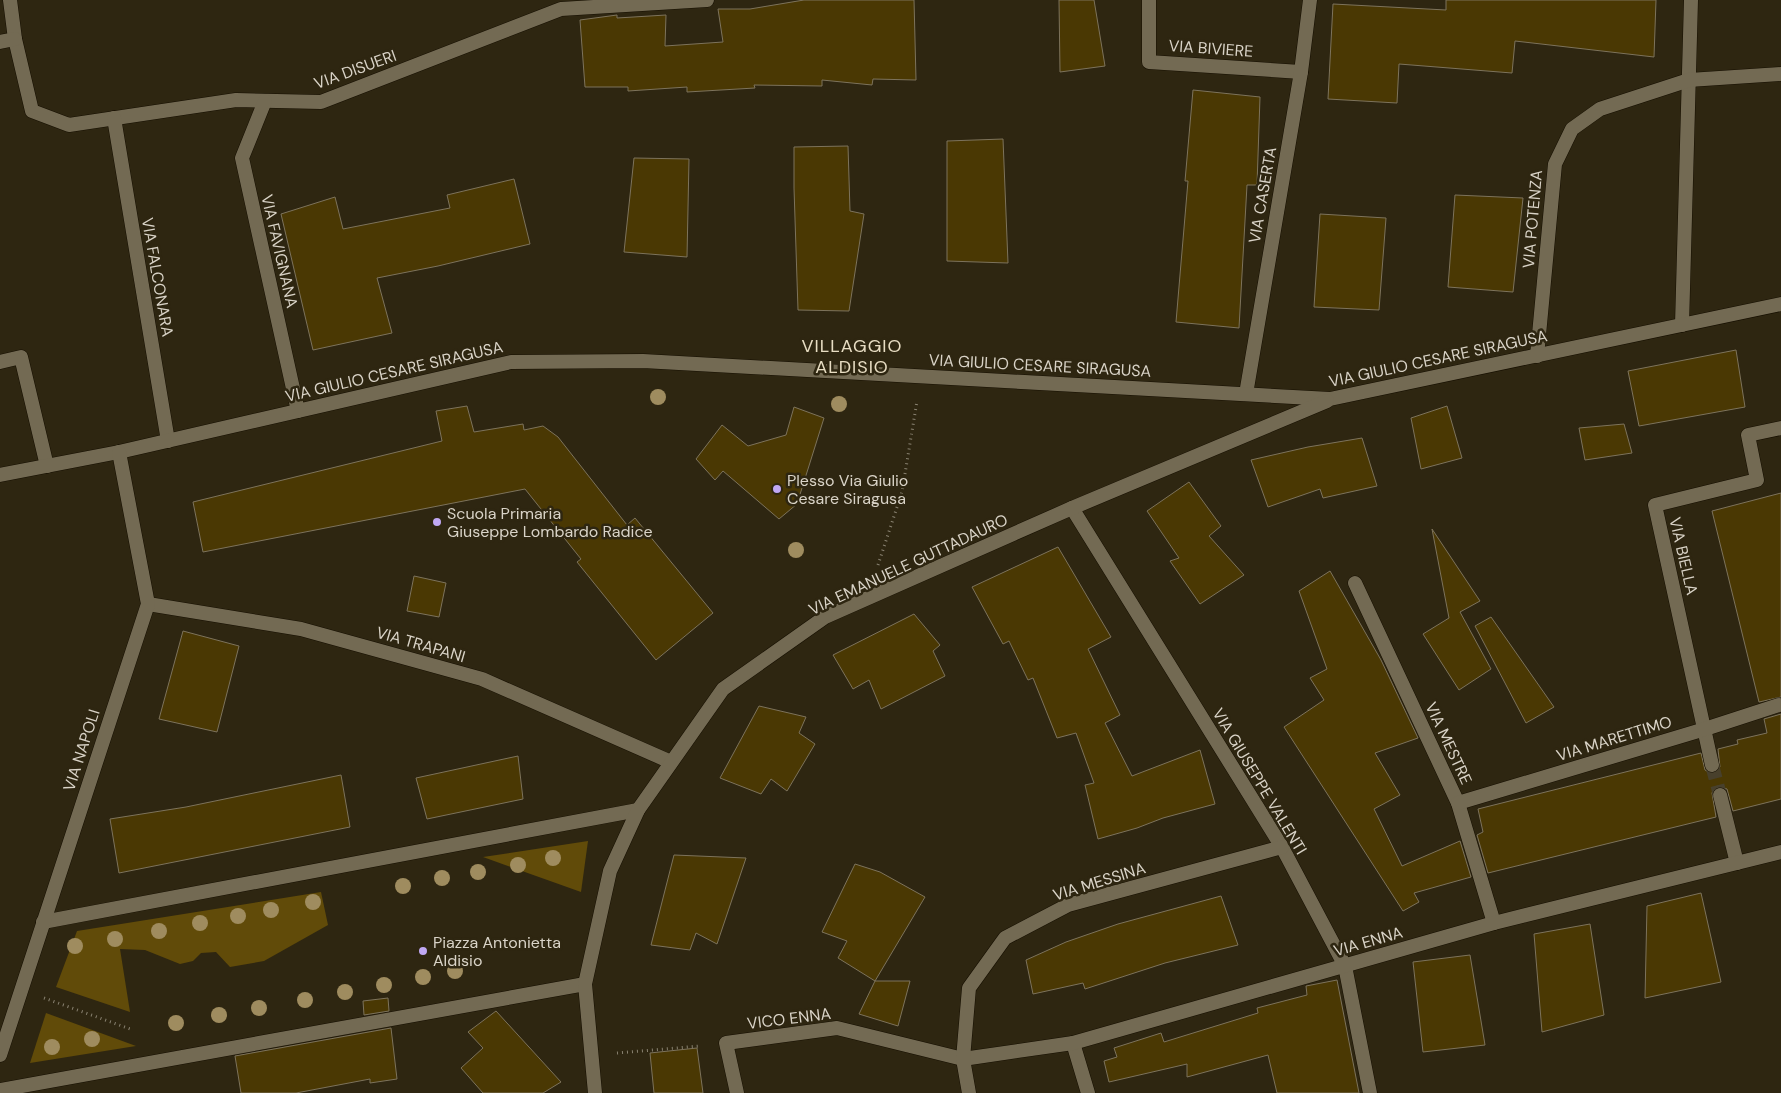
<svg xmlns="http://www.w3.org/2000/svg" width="1781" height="1093" font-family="'DM Sans',sans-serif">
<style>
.green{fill:#614b09}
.building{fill:#4a3803;stroke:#7d735c}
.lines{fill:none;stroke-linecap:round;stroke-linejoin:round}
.minor-tunnel{stroke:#48402c;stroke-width:14;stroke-dasharray:14 7;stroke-linecap:butt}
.service-casing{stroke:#160f00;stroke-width:15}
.minor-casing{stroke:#160f00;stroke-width:15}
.path{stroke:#898271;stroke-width:3;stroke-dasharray:1 4;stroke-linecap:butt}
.service{stroke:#736a53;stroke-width:14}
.minor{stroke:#736a53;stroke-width:14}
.tree{fill:#9f8c5f}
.poi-dot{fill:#c0a8f3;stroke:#2e2611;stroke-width:2}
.labels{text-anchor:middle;stroke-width:5;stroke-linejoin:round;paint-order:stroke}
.street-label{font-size:16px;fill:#d9d3c7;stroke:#2e2611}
.poi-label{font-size:16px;fill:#d9d3c7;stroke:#2e2611;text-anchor:start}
.neighbourhood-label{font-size:18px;letter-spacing:1px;fill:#e8ddc3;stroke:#2e2611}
</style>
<rect width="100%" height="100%" fill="#2e2611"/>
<g class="green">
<path d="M 588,841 L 581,892 L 483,857 Z"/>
<path d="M 321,892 L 328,925 L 264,961 L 230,967 L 216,952 L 201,953 L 193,961 L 180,964 L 145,950 L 120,949 L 130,1012 L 56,987 L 77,931 Z"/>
<path d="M 46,1013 L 136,1046 L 30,1063 Z"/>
</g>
<g class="building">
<path d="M 804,0 L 914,0 L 916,80 L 873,79 L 872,85 L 822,80 L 822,86 L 754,85 L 755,88 L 687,92 L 687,87 L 628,91 L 628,87 L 585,87 L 580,20 L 617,15 L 617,18 L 666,15 L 665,46 L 723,42 L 718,9 L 750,9 Z"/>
<path d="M 1059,0 L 1094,0 L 1105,66 L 1060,72 Z"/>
<path d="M 1446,0 L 1656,0 L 1654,57 L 1515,41 L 1512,73 L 1399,64 L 1397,103 L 1328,99 L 1333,4 L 1446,10 Z"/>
<path d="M 1193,90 L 1260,97 L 1257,185 L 1247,185 L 1239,328 L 1176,322 L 1188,181 L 1185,181 Z"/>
<path d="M 1003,139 L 1008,263 L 947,261 L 947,141 Z"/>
<path d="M 848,146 L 850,211 L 864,214 L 849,311 L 798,310 L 794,188 L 794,147 Z"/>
<path d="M 634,158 L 689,159 L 687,257 L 624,252 Z"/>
<path d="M 514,179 L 530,244 L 438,266 L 377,278 L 392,333 L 313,350 L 281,214 L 335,197 L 343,229 L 450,208 L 447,195 Z"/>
<path d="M 1455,195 L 1523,198 L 1513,292 L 1448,287 Z"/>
<path d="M 1320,214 L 1386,218 L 1379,310 L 1314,307 Z"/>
<path d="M 1736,350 L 1745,407 L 1639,426 L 1628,371 Z"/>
<path d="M 467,406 L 474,432 L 523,424 L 524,430 L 543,426 L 558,437 L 627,525 L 635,518 L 713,613 L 656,660 L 577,562 L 581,559 L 525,489 L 203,552 L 193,502 L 442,441 L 436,411 Z"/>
<path d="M 1447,406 L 1462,458 L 1421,469 L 1411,418 Z"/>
<path d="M 794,407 L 824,418 L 797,504 L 779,519 L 723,471 L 715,480 L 696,459 L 722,425 L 748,446 L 786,435 Z"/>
<path d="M 1624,424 L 1632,453 L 1585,460 L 1579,428 Z"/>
<path d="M 1362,438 L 1377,486 L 1323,498 L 1320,489 L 1268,507 L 1251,460 L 1308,447 Z"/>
<path d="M 1189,482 L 1221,526 L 1209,536 L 1244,575 L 1200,604 L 1170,561 L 1179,558 L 1147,511 Z"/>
<path d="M 1781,493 L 1781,697 L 1759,702 L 1712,511 Z"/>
<path d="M 1432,529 L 1480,601 L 1460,612 L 1491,669 L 1459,690 L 1423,634 L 1449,618 Z"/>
<path d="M 1058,547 L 1111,637 L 1088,649 L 1120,715 L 1105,723 L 1132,776 L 1200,750 L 1215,804 L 1163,818 L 1137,828 L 1098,839 L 1085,785 L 1094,783 L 1076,733 L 1057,738 L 1033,678 L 1028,680 L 1009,641 L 1003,644 L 972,587 Z"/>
<path d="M 1330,571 L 1381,660 L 1418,738 L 1375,753 L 1400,795 L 1374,809 L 1402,866 L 1460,841 L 1471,877 L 1414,893 L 1419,902 L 1403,911 L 1284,727 L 1324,700 L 1310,678 L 1327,669 L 1299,591 Z"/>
<path d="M 414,576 L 446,583 L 439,617 L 407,611 Z"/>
<path d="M 914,614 L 940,645 L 933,651 L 945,676 L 881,709 L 869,680 L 853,689 L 833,655 Z"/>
<path d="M 1491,617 L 1554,707 L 1526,723 L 1475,626 Z"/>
<path d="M 183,631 L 239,646 L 217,732 L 159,719 Z"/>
<path d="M 759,706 L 806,717 L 799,733 L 815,744 L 787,791 L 771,779 L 761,794 L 720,778 Z"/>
<path d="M 1781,714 L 1781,799 L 1733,811 L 1727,789 L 1718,786 L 1714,789 L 1712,793 L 1716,817 L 1488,873 L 1477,835 L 1483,832 L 1478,809 L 1701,753 L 1705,770 L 1710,773 L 1714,773 L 1720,767 L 1718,749 L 1738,744 L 1737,740 L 1767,733 L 1764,719 Z"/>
<path d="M 518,756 L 523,799 L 427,819 L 416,778 Z"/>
<path d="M 341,775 L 350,827 L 119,873 L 110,819 L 186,807 Z"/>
<path d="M 674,855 L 746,858 L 717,944 L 696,933 L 690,950 L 651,945 Z"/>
<path d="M 855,864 L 880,872 L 925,897 L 875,981 L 838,958 L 847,941 L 822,932 Z"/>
<path d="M 1701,893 L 1721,982 L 1645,998 L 1647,906 Z"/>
<path d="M 1221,896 L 1238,945 L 1165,963 L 1085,989 L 1083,983 L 1033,994 L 1026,960 L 1066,942 L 1118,924 Z"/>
<path d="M 1590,924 L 1604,1015 L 1542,1032 L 1534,934 Z"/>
<path d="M 1470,955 L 1485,1045 L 1423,1052 L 1413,962 Z"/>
<path d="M 1337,980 L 1359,1093 L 1277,1093 L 1268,1055 L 1187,1077 L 1187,1064 L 1109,1082 L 1104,1061 L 1117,1057 L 1114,1048 L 1161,1033 L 1164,1042 L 1258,1013 L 1257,1008 L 1307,995 L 1306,986 Z"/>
<path d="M 875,981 L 910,981 L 898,1026 L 859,1014 Z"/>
<path d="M 388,998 L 389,1011 L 364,1015 L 363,1001 Z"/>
<path d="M 496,1011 L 561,1082 L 543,1093 L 483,1093 L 461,1068 L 483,1048 L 468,1032 Z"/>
<path d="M 391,1028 L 397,1079 L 370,1083 L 370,1079 L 296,1093 L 241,1093 L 235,1056 Z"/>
<path d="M 697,1048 L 703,1093 L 654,1093 L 650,1053 Z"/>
</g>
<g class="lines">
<path class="minor-tunnel" d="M 1712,765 L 1720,795"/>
<defs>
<path id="service" d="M 1682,325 L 1691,0"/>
<g id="minor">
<path d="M 10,0 L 15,39 L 32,111 L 69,125 L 236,100 L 321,102 L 561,9 L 707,0"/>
<path d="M 1149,0 L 1149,62 L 1301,72"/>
<path d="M 0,42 L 15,39"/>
<path d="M 265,101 L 242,158 L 298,411"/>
<path d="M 114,118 L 168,441"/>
<path d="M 1537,356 L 1555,164 L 1572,129 L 1600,109 L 1689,80 L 1781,74"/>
<path d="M 0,362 L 21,357 L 47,466"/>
<path d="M 1246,394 L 1301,72 L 1310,0"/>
<path d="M 0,475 L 119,452 L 511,362 L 643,361 L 1330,399 L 1781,304"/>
<path d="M 1072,508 L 1282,847 L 1345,966 L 1370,1093"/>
<path d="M 1355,583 L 1458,803 L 1494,923"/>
<path d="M 148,604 L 301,629 L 482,679 L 671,762"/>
<path d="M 1712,765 L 1655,505 L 1757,480 L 1748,435 L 1781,428"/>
<path d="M 1720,795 L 1737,863"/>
<path d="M 1458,803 L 1705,729 L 1779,705"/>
<path d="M 43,922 L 638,810"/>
<path d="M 1073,1043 L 1088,1093"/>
<path d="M 0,1055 L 148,604 L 119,452"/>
<path d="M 0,1090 L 585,984"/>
<path d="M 595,1093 L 585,984 L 610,871 L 638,810 L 723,689 L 825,617 L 1072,508 L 1327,401"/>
<path d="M 737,1093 L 726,1043 L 837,1028 L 963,1059 L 1073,1043 L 1494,923 L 1781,852"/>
<path d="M 969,1093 L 963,1059 L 969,988 L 1005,938 L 1068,905 L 1282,847"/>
</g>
</defs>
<use href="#service" class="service-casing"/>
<use href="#minor" class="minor-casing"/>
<g class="path">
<path d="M 878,565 L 902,492 L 917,401"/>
<path d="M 44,998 L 133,1030"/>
<path d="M 617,1053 L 700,1046"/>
</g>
<use href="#service" class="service"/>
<use href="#minor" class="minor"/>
</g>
<g class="tree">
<circle cx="658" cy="397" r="8"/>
<circle cx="839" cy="404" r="8"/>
<circle cx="796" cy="550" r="8"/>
<circle cx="553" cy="858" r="8"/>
<circle cx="518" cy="865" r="8"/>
<circle cx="478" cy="872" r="8"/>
<circle cx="442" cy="878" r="8"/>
<circle cx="403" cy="886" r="8"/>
<circle cx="313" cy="902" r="8"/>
<circle cx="271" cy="910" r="8"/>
<circle cx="238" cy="916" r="8"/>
<circle cx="200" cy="923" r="8"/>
<circle cx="159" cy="931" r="8"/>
<circle cx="115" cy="939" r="8"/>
<circle cx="75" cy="946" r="8"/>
<circle cx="455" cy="971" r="8"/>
<circle cx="423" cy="977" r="8"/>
<circle cx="384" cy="985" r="8"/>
<circle cx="345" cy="992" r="8"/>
<circle cx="305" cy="1000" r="8"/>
<circle cx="259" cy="1008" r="8"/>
<circle cx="219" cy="1015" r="8"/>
<circle cx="176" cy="1023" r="8"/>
<circle cx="92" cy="1039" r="8"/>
<circle cx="52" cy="1047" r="8"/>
</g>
<g class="poi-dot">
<circle cx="777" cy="489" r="5"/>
<circle cx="437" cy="522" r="5"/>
<circle cx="423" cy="951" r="5"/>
</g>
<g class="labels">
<g class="street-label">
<text transform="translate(1211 48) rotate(4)" y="6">VIA BIVIERE</text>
<text transform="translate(355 69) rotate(-20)" y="6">VIA DISUERI</text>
<text transform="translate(1262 195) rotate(-80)" y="6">VIA CASERTA</text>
<text transform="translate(1532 219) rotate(-85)" y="6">VIA POTENZA</text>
<text transform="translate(280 251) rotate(77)" y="6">VIA FAVIGNANA</text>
<text transform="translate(158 277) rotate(80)" y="6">VIA FALCONARA</text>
<text transform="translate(1438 358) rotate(-12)" y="6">VIA GIULIO CESARE SIRAGUSA</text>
<text transform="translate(1040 365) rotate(3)" y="6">VIA GIULIO CESARE SIRAGUSA</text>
<text transform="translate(394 371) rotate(-13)" y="6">VIA GIULIO CESARE SIRAGUSA</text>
<text transform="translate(1684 556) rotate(77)" y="6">VIA BIELLA</text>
<text transform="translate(908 564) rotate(-25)" y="6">VIA EMANUELE GUTTADAURO</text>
<text transform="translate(421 644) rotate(16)" y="6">VIA TRAPANI</text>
<text transform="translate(1614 738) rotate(-17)" y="6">VIA MARETTIMO</text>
<text transform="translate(1449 743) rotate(65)" y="6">VIA MESTRE</text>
<text transform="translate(81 750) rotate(-72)" y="6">VIA NAPOLI</text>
<text transform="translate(1260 781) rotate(59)" y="6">VIA GIUSEPPE VALENTI</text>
<text transform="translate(1099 881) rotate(-17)" y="6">VIA MESSINA</text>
<text transform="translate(1368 941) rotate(-16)" y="6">VIA ENNA</text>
<text transform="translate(789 1018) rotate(-7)" y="6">VICO ENNA</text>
</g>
<g class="poi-label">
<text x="787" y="486">Plesso Via Giulio<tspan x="787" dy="18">Cesare Siragusa</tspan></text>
<text x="447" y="519">Scuola Primaria<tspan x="447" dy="18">Giuseppe Lombardo Radice</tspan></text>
<text x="433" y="948">Piazza Antonietta<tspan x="433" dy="18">Aldisio</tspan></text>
</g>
<g class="neighbourhood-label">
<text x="852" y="352">VILLAGGIO<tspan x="852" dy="21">ALDISIO</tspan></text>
</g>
</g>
</svg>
